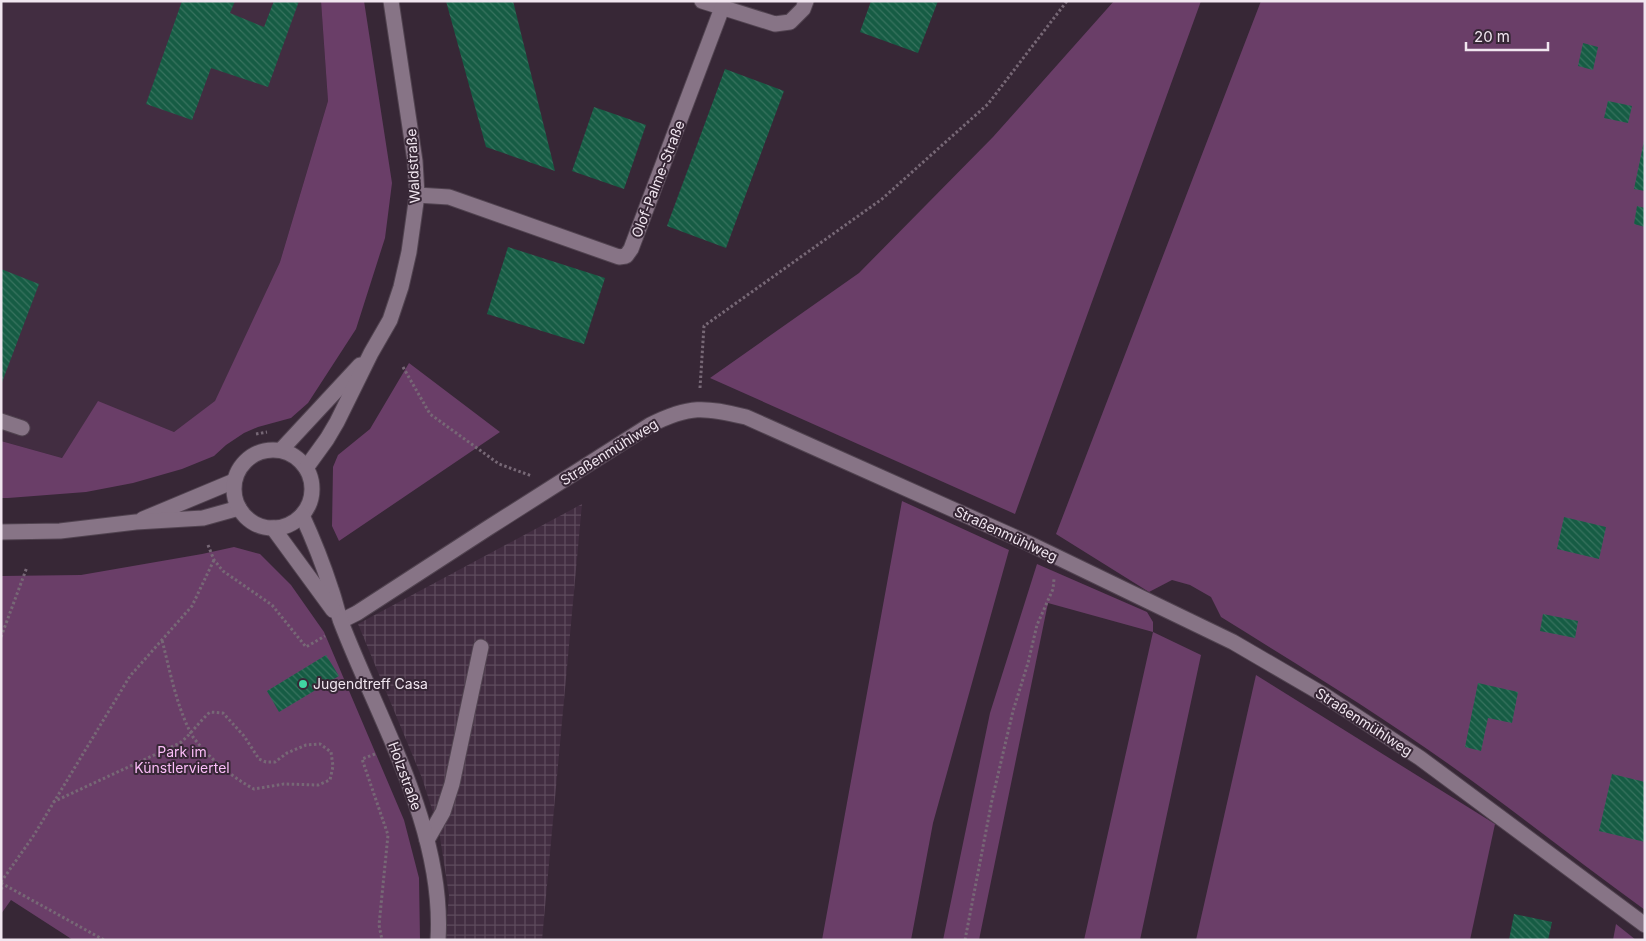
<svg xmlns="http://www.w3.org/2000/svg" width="1646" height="941" font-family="Inter,sans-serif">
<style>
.built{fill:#422d41}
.industrial{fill:url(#industrial-grid)}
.green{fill:#6a3e68}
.building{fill:url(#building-back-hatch)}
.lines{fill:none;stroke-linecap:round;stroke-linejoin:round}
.lane-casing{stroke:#514350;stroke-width:17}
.street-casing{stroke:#514350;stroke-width:17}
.secondary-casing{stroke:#514350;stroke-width:17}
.path{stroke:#776876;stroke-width:3;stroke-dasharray:2.5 2.5;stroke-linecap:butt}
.lane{stroke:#877486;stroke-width:15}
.street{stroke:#877486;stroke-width:15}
.secondary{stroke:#877486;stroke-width:15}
.poi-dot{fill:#40d4a2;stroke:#372736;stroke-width:2}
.labels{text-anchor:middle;stroke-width:4;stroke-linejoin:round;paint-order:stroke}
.street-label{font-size:14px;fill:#f1e6f0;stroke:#372736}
.poi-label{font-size:14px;fill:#f1e6f0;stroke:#372736;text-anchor:start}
.park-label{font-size:14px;fill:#fcbef9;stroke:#372736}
</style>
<defs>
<pattern id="industrial-grid" width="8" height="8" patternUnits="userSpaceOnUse" patternTransform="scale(1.25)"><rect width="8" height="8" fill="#422d41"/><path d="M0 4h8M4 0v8" fill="none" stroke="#5e4b5d"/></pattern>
<pattern id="building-back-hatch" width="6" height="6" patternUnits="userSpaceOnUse" patternTransform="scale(1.25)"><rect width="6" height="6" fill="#165c44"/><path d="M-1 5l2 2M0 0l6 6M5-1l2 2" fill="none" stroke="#38735f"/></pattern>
</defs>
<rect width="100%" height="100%" fill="#372736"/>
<path class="built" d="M 1,1 L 321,1 L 328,101 L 280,262 L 215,402 L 174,432 L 98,402 L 62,458 L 1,441 Z"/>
<path class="industrial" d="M 582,504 L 542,940 L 445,940 L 449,895 L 439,831 L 422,778 L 358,624 Z"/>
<g class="green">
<path d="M 321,1 L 364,1 L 392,183 L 385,238 L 356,329 L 308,403 L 291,418 L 258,427 L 244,433 L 226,445 L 214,456 L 182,469 L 133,483 L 86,492 L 8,498 L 1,498 L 1,441 L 62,458 L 98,401 L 174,432 L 215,401 L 280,262 L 328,101 Z"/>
<path d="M 1114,1 L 1201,1 L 1015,514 L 710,378 L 859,273 L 993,137 Z"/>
<path d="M 1261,1 L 1645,1 L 1645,910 C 1579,862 1516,812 1450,765 C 1376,712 1298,665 1221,617 L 1211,597 L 1190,585 L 1172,580 L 1149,592 L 1056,534 Z"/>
<path d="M 409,363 L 500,432 L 339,541 L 332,526 L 333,467 L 338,455 L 370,429 Z"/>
<path d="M 902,501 L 1009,550 L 933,823 L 911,940 L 822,940 Z"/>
<path d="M 234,547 L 260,554 L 291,585 L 324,632 L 404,820 L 419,878 L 420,940 L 73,940 L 11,900 L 1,914 L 1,576 L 81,575 L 202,554 Z"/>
<path d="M 1037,564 L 1147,612 L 1153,622 L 1153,632 L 1201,655 L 1140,940 L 1084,940 L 1153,632 L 1048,603 L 979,940 L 943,940 L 990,713 Z"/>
<path d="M 1256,675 L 1495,824 L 1470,940 L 1196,940 Z"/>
<path d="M 1616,924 L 1636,940 L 1613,940 Z"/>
</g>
<g class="building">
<path d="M 182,1 L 235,1 L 230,13 L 264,27 L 274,1 L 299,1 L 268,87 L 211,68 L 192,120 L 146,104 Z"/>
<path d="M 446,1 L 513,1 L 555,171 L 486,147 Z"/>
<path d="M 871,1 L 938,1 L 918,53 L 860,32 Z"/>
<path d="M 1583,43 L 1598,47 L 1593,70 L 1578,66 Z"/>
<path d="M 725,69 L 784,91 L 726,248 L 667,226 Z"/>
<path d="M 1608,101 L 1632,106 L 1628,123 L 1604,118 Z"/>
<path d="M 594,107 L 646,125 L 624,189 L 572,171 Z"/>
<path d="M 1644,141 L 1645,141 L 1645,191 L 1634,189 Z"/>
<path d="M 1637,206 L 1645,208 L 1645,227 L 1634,224 Z"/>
<path d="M 508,247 L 605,278 L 584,344 L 487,314 Z"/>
<path d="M 1,269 L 39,284 L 1,385 Z"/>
<path d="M 1564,517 L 1606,527 L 1599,559 L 1557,549 Z"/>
<path d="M 1543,614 L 1578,621 L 1575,638 L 1540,631 Z"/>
<path d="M 326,655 L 339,676 L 279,712 L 267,691 Z"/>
<path d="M 1478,683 L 1518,692 L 1512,723 L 1488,718 L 1481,751 L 1465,747 Z"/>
<path d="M 1612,774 L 1645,782 L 1645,842 L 1599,831 Z"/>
<path d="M 1514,914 L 1552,922 L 1548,940 L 1509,940 Z"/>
</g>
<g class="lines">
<defs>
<g id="lane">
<path d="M 1,421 L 22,428"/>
<path d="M 427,840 L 443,812 L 452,784 L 481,647"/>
</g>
<g id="street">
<path d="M 702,1 L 775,24 L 790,22 L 803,9 L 806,1"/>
<path d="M 417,195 L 449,197 L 619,257 L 626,256 L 631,249 L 722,8"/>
<path d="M 143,519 L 234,481"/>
<path d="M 1,532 L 60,531 L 136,522 L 203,518 L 239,508"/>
<path d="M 341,621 L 357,613 L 488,528 L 650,425 C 690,405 704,407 746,417 L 1028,543 L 1233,642 L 1324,695 L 1420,758 L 1645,925"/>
</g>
<g id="secondary">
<circle cx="273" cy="489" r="39"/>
<path d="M 281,450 L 360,365"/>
<path d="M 306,468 L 327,439 L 337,422 L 371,353 L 390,320 L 401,287 L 409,252 L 417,195 L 415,161 L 391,1"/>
<path d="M 302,515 C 313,539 323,564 331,589 C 335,600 337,611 341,622 C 379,721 445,830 438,940"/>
<path d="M 273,528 L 333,610"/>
</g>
</defs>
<use href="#lane" class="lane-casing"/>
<use href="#street" class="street-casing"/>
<use href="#secondary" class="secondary-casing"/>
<g class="path">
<path d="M 403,367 L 430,414 L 499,464 L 532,476"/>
<path d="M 700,388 L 704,326 L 882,199 L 988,104 L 1067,1"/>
<path d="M 256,434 L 267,432"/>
<path d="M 208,545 L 214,560 L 223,571 L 272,605 L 306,647 L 325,636"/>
<path d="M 1,637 L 27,567"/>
<path d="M 375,754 L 362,759 L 388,835 L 379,925 L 382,940"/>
<path d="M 53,802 L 180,743 C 191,734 199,722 210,712 L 223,713 L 244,736 L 259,759 L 266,762 L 275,762 L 287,753 L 306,745 L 320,744 L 331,752 L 333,766 L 330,780 L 318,785 L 284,784 L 254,789 C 230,776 209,758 193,737 C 177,709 170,671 162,640"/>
<path d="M 1,882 L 34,835 L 130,676 L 192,606 L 214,560"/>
<path d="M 1,883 L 104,940"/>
<path d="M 1,889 L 4,885"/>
<path d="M 965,940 L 992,800 L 1013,711 L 1028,663 L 1037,625 L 1053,589 L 1054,579"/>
</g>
<use href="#lane" class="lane"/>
<use href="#street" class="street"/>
<use href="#secondary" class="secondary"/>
</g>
<circle class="poi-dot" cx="303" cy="684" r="5"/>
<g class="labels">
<g class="street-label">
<text transform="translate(413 166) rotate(-93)" y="5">Waldstraße</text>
<text transform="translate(658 179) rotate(-69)" y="5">Olof-Palme-Straße</text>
<text transform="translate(609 452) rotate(-32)" y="5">Straßenmühlweg</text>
<text transform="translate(1006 534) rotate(25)" y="5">Straßenmühlweg</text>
<text transform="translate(1364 722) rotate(33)" y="5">Straßenmühlweg</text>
<text transform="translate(405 776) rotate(70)" y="5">Holzstraße</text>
</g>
<g class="poi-label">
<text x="313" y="689">Jugendtreff Casa</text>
</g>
<g class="park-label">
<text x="182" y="757">Park im<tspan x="182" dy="16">Künstlerviertel</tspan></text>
</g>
</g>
<rect width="1646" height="941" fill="none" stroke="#f1e6f0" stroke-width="5"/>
<path d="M1466 42v8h82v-8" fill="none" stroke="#f1e6f0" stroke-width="2.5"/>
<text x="1474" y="42" font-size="15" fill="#f1e6f0" stroke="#372736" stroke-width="4" paint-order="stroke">20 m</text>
</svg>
